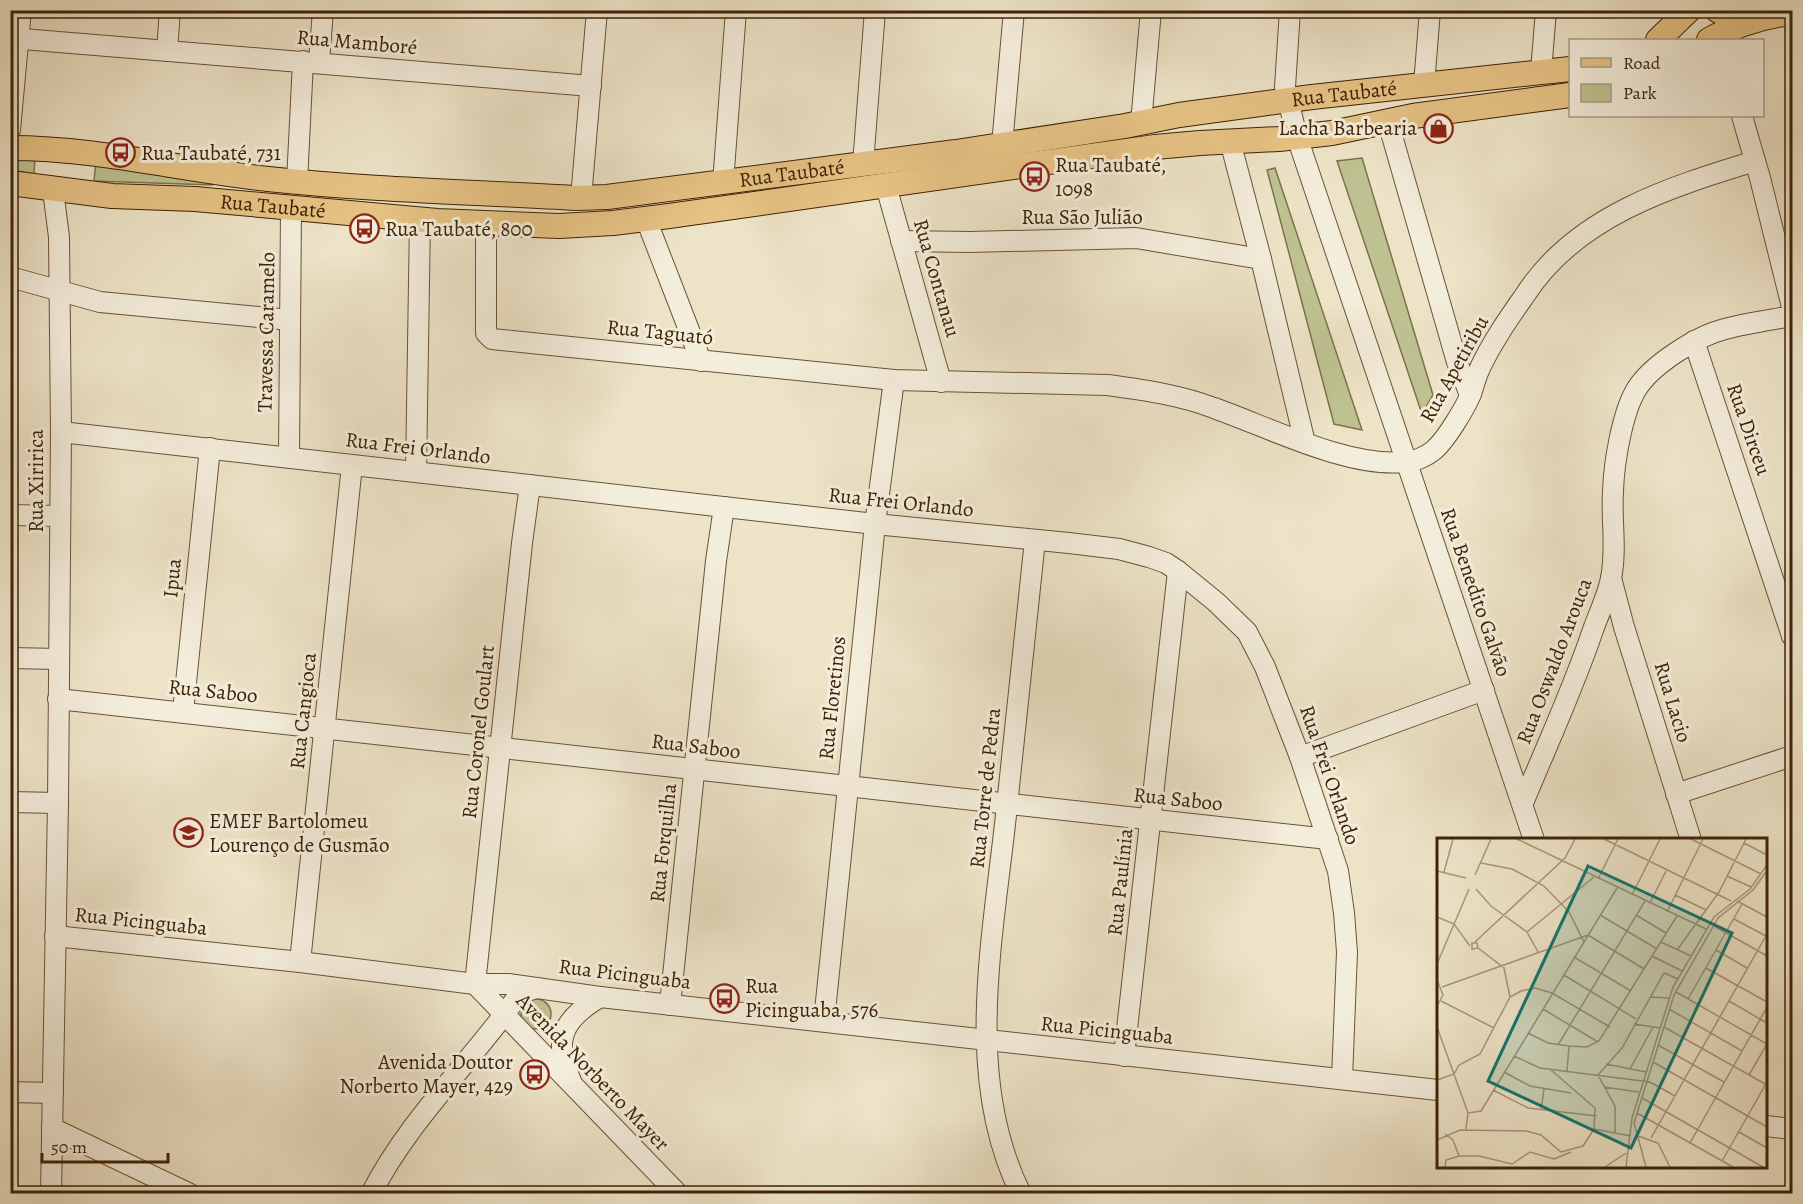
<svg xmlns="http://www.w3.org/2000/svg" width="1803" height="1204" font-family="Alegreya,serif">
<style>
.green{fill:#bec291;stroke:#7e724b;stroke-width:1.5}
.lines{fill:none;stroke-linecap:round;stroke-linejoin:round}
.minor-casing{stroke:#6a5236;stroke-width:22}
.major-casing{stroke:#3e2205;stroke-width:26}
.minor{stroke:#f3eddb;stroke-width:20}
.major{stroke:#e6c284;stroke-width:24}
.labels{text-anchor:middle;stroke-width:6;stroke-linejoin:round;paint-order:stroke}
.street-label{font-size:21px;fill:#3e2205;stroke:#f3eddb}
.poi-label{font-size:21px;fill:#3e2205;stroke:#f3eddb;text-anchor:start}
.inset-road{fill:none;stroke:#a79679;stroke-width:1.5}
.view{fill:#0f766e;fill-opacity:0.15;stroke:#0f766e;stroke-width:3}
.inset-edge{fill:none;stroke:#3e2205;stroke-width:3}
</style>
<rect width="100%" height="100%" fill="#ede3c7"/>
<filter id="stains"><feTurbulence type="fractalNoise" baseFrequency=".00333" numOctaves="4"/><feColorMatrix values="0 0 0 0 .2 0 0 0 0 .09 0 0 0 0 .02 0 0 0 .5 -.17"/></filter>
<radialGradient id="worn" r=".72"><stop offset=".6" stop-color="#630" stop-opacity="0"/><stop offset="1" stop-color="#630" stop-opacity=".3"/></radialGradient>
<g class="green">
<path d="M 10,157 L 35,157 L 34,174 L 11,170 Z"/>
<path d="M 1362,158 L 1433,395 L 1422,414 L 1337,161 Z"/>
<path d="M 96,162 L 190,177 L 213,185 L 94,181 Z"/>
<path d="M 1275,168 L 1362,430 L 1334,424 L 1267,170 Z"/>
<circle cx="536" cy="1014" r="15"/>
</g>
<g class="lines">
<defs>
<g id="minor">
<path d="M 1290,10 L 1285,87 L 1297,137 L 1534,840"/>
<path d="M 10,38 L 591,86"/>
<path d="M 167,51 L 170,10"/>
<path d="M 319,62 L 323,10"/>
<path d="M 1541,72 L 1546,10"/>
<path d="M 1424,85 L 1430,10"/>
<path d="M 1742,116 L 1760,178 L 1792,307 L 1792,316"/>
<path d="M 1388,122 L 1457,362 L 1470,395"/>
<path d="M 1141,123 L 1151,10"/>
<path d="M 10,130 L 21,10"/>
<path d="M 1230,141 L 1261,259 L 1305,443"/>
<path d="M 1002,145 L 1014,10"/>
<path d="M 863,164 L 875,10"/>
<path d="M 297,182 L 303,61"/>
<path d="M 723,183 L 736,10"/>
<path d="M 886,186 L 941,382"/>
<path d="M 581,198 L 597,10"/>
<path d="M 646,219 L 701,361"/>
<path d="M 486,222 L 486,333 L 492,339 L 894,380 L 1108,385 C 1144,390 1180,395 1214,408 C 1268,427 1348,468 1405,462 C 1414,462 1427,456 1434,450 C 1446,440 1465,408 1471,394 C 1474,385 1476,376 1480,368 C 1492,342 1509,318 1525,295 C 1576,216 1670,187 1755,161"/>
<path d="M 901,241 L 970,242 L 1136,238 L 1261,259"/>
<path d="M 10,277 L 100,302 L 290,320"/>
<path d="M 1694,341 L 1792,636"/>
<path d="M 61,432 L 875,524 L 1069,543 L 1119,549 L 1149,557 L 1166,563 L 1178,571 L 1216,602 L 1247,632 L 1265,667 L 1300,757 L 1338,871 L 1344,913 L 1347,952 L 1342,1079"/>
<path d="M 289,457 L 291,208"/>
<path d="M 416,472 L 420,219"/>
<path d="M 10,515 L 60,516"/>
<path d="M 1611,578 L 1624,627 L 1691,840"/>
<path d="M 10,658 L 59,659"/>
<path d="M 58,699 L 1328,839"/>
<path d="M 183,712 L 210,448"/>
<path d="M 1300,757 L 1484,690"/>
<path d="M 1676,794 L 1792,756"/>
<path d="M 10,802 L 58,803"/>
<path d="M 1523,803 C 1547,745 1573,689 1593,630 C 1599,613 1608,595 1611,578 C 1617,549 1611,520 1613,491 C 1614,462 1622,414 1636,390 C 1651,365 1697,336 1725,329 C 1747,323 1770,320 1792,316"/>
<path d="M 55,936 L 300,962 L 475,984 L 508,984 L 600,997 L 1438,1090"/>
<path d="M 300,962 L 352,465"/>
<path d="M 475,984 L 522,543 L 530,485"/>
<path d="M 475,984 L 678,1194"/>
<path d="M 670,1005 L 716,561 L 724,507"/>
<path d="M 824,1021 L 875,524 L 894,380"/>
<path d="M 1124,1056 L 1178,571"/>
<path d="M 571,1081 C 552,1040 563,1019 600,997"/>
<path d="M 10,1092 L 53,1093"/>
<path d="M 1766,1126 L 1792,1129"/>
<path d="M 52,1128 L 190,1194"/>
<path d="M 51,1194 L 58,803 L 61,432 L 59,237 L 53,190"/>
<path d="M 371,1194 C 408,1121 468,1065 515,1000 L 527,991 L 537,988"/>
<path d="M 1021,1194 C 963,1078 993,938 1006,815 C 1016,723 1025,631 1035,540"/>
</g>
<g id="major">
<path d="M 1717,10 L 1732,18 L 1749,22"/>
<path d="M 1658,40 L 1689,10"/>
<path d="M 1709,40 C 1735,25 1762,16 1792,13"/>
<path id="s1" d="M 10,148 C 97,148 182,170 268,179 C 371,190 474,192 577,198 L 607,197 L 956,152 L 1125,126 L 1179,115 L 1312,97 L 1570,69"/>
<path id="s2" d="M 10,183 L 112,196 L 195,199 L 437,221 L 559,226 L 613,223 L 669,216 L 1155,147 L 1200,143 L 1279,139 L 1332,133 L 1413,116 L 1570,95"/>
</g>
</defs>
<use href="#minor" class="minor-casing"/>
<use href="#major" class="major-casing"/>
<use href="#minor" class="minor"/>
<use href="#major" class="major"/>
</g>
<defs>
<symbol id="shop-ring" viewBox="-11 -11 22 22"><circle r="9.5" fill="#f3eddb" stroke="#8f2418" stroke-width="1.5"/><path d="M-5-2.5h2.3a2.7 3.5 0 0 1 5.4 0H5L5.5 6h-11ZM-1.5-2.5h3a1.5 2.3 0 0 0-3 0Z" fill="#8f2418"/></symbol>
<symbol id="bus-ring" viewBox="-11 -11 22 22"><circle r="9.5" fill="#f3eddb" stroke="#8f2418" stroke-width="1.5"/><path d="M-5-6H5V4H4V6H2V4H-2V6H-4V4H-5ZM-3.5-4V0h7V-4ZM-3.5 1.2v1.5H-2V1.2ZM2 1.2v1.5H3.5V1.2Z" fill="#8f2418"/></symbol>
<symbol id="school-ring" viewBox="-11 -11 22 22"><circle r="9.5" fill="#f3eddb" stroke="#8f2418" stroke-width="1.5"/><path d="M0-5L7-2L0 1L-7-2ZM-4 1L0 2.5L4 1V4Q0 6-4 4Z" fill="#8f2418"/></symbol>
</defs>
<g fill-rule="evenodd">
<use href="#shop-ring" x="1422" y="112" width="33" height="33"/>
<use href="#bus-ring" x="104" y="136" width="33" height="33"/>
<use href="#bus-ring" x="1018" y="160" width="33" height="33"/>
<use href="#bus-ring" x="348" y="212" width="33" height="33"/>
<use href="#school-ring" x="172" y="816" width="33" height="33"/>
<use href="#bus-ring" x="708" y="982" width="33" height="33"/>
<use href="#bus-ring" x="518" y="1058" width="33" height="33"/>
</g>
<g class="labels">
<g class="street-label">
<text transform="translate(357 42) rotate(5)" y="7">Rua Mamboré</text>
<text dy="7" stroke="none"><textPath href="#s1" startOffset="1344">Rua Taubaté</textPath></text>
<text dy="7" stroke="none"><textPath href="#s1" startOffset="786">Rua Taubaté</textPath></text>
<text dy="7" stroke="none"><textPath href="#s2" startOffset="264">Rua Taubaté</textPath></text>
<text x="1082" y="224">Rua São Julião</text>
<text transform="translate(937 278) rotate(74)" y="7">Rua Contanau</text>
<text transform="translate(266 332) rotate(-89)" y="7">Travessa Caramelo</text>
<text transform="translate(660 332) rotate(6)" y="7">Rua Taguató</text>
<text transform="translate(1454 369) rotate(-61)" y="7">Rua Apetiribu</text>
<text transform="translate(1749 429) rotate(71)" y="7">Rua Dirceu</text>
<text transform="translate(418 448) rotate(7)" y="7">Rua Frei Orlando</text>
<text transform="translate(36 481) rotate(-90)" y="7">Rua Xiririca</text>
<text transform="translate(901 502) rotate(6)" y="7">Rua Frei Orlando</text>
<text transform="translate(172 578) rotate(-84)" y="7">Ipua</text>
<text transform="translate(1476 592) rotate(71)" y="7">Rua Benedito Galvão</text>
<text transform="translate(1554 661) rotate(-69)" y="7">Rua Oswaldo Arouca</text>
<text transform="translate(213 691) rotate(6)" y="7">Rua Saboo</text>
<text transform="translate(832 698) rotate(-84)" y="7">Rua Floretinos</text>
<text transform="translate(1673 702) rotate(73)" y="7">Rua Lacio</text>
<text transform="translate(303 711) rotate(-84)" y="7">Rua Cangioca</text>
<text transform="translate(478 732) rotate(-84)" y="7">Rua Coronel Goulart</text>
<text transform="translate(696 746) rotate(7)" y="7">Rua Saboo</text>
<text transform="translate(1330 775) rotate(71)" y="7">Rua Frei Orlando</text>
<text transform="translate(985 788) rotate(-84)" y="7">Rua Torre de Pedra</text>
<text transform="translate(1178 799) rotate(6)" y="7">Rua Saboo</text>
<text transform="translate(663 843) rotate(-84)" y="7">Rua Forquilha</text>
<text transform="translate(1120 882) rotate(-84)" y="7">Rua Paulínia</text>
<text transform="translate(141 921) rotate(6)" y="7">Rua Picinguaba</text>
<text transform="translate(625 974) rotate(7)" y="7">Rua Picinguaba</text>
<text transform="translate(1107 1030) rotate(6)" y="7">Rua Picinguaba</text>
<text transform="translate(593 1072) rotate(46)" y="7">Avenida Norberto Mayer</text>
</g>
<g class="poi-label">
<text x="1417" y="135" text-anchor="end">Lacha Barbearia</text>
<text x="141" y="160">Rua Taubaté, 731</text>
<text x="1055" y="172">Rua Taubaté,<tspan x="1055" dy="24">1098</tspan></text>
<text x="385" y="236">Rua Taubaté, 800</text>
<text x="209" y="828">EMEF Bartolomeu<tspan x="209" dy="24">Lourenço de Gusmão</tspan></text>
<text x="745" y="993">Rua<tspan x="745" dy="24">Picinguaba, 576</tspan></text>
<text x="513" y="1069" text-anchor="end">Avenida Doutor<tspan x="513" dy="24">Norberto Mayer, 429</tspan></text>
</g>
</g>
<g transform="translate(1437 838)">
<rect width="330" height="330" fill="#ede3c7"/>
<path class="inset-road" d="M 80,1 L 269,91M 167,1 L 294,63M 254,1 L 324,36M 307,5 L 330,17M 44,25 L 75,31 L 107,48 L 132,74 L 147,104M 0,33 L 29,40M 7,34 L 16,1M 38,37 L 54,1M 290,38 L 314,49M 161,41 L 181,1M 39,51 L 54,68 L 90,94 L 101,114M 195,57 L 223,1M 238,57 L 269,72M 300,63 L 330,79M 213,65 L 230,31M 230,74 L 266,1M 163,77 L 220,111M 199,77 L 229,95M 0,79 L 17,86 L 33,108M 297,81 L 329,98M 277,88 L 330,118M 90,94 L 157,39M 151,97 L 207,131M 38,104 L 128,20 L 138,1M 224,104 L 254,118M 41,110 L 40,105 L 35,105 L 35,111 L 41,110 L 67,130 L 73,159M 240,112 L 282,54 L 309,1M 279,112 L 310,130M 215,118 L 245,133M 137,119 L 194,153M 0,126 L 32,51M 269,130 L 330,164M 127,137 L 199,181M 0,142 L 6,157 L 0,168M 5,149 L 151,97M 239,154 L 330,206 L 312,237M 213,159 L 232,160M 251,161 L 305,66M 4,163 L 57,190M 292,163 L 330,185M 106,171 L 161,204M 232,171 L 305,213M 197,186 L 223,190M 0,189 L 31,275 L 29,291M 227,189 L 330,247M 91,195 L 111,205 L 132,208 L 150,209 L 162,203 L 240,78M 121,207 L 208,63M 221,207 L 287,244M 77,218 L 103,230 L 213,244 L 238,258M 216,224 L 330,289M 169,226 L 209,234M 193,231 L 216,189M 130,233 L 132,208M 67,234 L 93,248 L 134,255M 0,242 L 17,236 L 22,227 L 43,216 L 73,159 L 84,153 L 98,150 L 115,155 L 173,189M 167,249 L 202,254M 56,252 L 91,270 L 160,278M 205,260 L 326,329M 104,272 L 107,251M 31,275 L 44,273 L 180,50M 200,275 L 296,329M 157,291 L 194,298M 302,294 L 330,310M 8,296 L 16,302 L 22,318M 178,296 L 178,268 L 161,237 L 185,210 L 227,135 L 241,141M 201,298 L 221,305 L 233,329M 214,300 L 330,96M 0,302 L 23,292 L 89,293 L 104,297 L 124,314 L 146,308 L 157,291 L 158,270 L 114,232M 253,305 L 330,169M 285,323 L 330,244M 8,329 L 9,322 L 22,318 L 42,318 L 75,326 L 93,314 L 117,321 L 134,314M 168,329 L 189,315M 189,329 L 195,280 L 236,149 L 277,79 L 313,51 L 330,27M 209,329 L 197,285 L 237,157 L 281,80 L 316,52 L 329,34"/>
<path class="view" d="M 151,28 L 295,95 L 194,310 L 51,243 Z"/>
<rect width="330" height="330" class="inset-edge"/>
</g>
<rect width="1803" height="1204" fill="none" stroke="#ede3c7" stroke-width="36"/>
<rect x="12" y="12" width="1779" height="1180" fill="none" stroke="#3e2205" stroke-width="3"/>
<rect x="18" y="18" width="1767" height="1168" fill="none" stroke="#3e2205" stroke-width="1.5"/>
<rect x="1569" y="39" width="195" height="78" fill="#f3eddb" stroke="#ab9c85" stroke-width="1.5"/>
<rect x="1581" y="58" width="30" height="9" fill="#e6c284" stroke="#ab9c85" stroke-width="1.5"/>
<text x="1623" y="69" font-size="18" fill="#3e2205">Road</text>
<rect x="1581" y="84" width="30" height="18" fill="#bec291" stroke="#ab9c85" stroke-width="1.5"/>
<text x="1623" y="99" font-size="18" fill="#3e2205">Park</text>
<path d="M42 1153v9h126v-9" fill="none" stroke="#3e2205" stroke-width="3"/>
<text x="51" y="1153" font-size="18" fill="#3e2205" stroke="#f3eddb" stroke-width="4.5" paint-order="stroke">50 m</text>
<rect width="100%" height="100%" filter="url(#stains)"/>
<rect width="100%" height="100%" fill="url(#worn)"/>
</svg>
